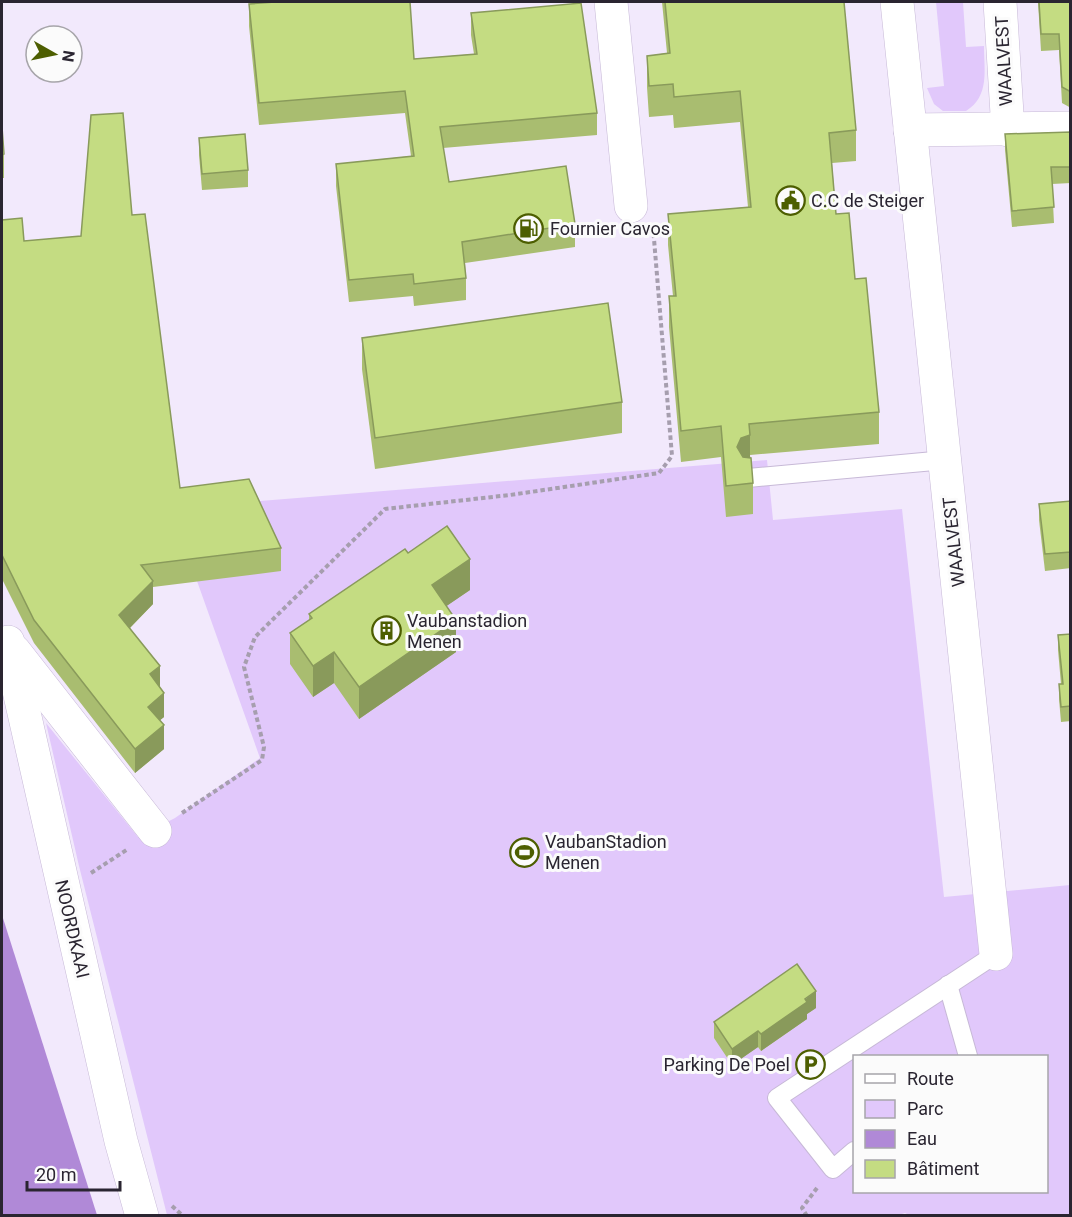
<svg xmlns="http://www.w3.org/2000/svg" width="1072" height="1217" font-family="Roboto,sans-serif">
<style>
.green{fill:#e1c8fb;fill-rule:evenodd}
.water{fill:#b089d7}
.lines{fill:none;stroke-linecap:round;stroke-linejoin:round}
.lane-casing{stroke:#c7b9d7;stroke-width:20}
.street-casing{stroke:#c7b9d7;stroke-width:34}
.path{stroke:#a69eae;stroke-width:4;stroke-dasharray:4.5 3;stroke-linecap:butt}
.lane{stroke:#fff;stroke-width:18}
.street{stroke:#fff;stroke-width:33}
.wall{fill:#a9bd70}
.shaded-wall{fill:#899a5b}
.building{fill:#c4dc82;stroke:#899a5b;stroke-width:1.5}
.labels{text-anchor:middle;stroke-width:6;stroke-linejoin:round;paint-order:stroke}
.street-label{font-size:18px;fill:#2a2531;stroke:#fbfbfb}
.poi-label{font-size:18px;fill:#2a2531;stroke:#fbfbfb;text-anchor:start}
</style>
<rect width="100%" height="100%" fill="#f2e9fc"/>
<g class="green">
<path d="M 936,2 L 963,2 L 966,47 L 984,46 C 984,70 990,96 966,111 L 943,111 L 934,104 L 927,88 L 944,86 Z"/>
<path d="M 767,460 L 773,520 L 902,509 L 944,897 L 1070,885 L 1070,1215 L 911,1216 L 905,1213 L 896,1216 L 167,1215 L 79,866 L 46,723 L 138,837 L 175,818 L 260,758 L 197,581 L 249,502 ZM 854,1056 L 1046,1056 L 1046,1192 L 854,1192 Z"/>
</g>
<path class="water" d="M 2,915 L 97,1215 L 2,1215 Z"/>
<g class="lines">
<defs>
<g id="lane">
<path d="M 748,478 L 945,460"/>
<path d="M 948,985 L 968,1056"/>
<path d="M 854,1151 L 833,1169 L 777,1098 L 996,954"/>
</g>
<g id="street">
<path d="M 611,2 L 631,206"/>
<path d="M 897,2 L 996,954"/>
<path d="M 1000,2 L 1008,130"/>
<path d="M 910,130 L 1070,128"/>
<path d="M 8,642 L 121,1141 L 142,1216"/>
<path d="M 14,651 L 155,831"/>
</g>
</defs>
<use href="#lane" class="lane-casing"/>
<use href="#street" class="street-casing"/>
<g class="path">
<path d="M 182,813 L 262,760 L 264,747 L 244,667 L 255,637 L 385,509 L 510,495 L 659,473 L 672,456 L 653,227"/>
<path d="M 91,873 L 128,849"/>
<path d="M 172,1206 L 183,1216"/>
<path d="M 807,1216 L 802,1208 L 817,1188"/>
</g>
<use href="#lane" class="lane"/>
<use href="#street" class="street"/>
</g>
<g class="wall">
<path d="M 662,2 L 844,2 L 856,130 L 856,161 L 832,163 L 836,214 L 855,279 L 879,412 L 879,444 L 750,455 L 753,483 L 753,514 L 726,517 L 721,457 L 681,462 L 669,327 L 669,296 L 673,296 L 668,245 L 668,214 L 748,207 L 740,122 L 674,128 L 673,115 L 649,117 L 647,87 L 647,56 L 667,53 Z"/>
<path d="M 1038,2 L 1071,2 L 1071,108 L 1062,103 L 1059,50 L 1041,51 Z"/>
<path d="M 249,4 L 414,59 L 474,54 L 471,35 L 471,13 L 597,113 L 597,135 L 443,148 L 449,182 L 575,224 L 575,247 L 465,263 L 466,278 L 466,300 L 414,306 L 413,296 L 349,302 L 336,186 L 336,164 L 411,156 L 405,113 L 259,125 L 249,26 Z"/>
<path d="M 2,127 L 4,154 L 4,178 L 2,178 Z"/>
<path d="M 1071,132 L 1071,183 L 1052,184 L 1054,223 L 1012,227 L 1005,150 L 1005,134 Z"/>
<path d="M 199,138 L 248,170 L 248,187 L 202,190 L 199,155 Z"/>
<path d="M 132,215 L 180,488 L 281,548 L 281,571 L 153,587 L 153,604 L 130,628 L 160,688 L 164,717 L 160,720 L 164,749 L 135,773 L 34,643 L 2,579 L 2,220 L 24,241 L 81,236 Z"/>
<path d="M 362,338 L 622,402 L 622,433 L 375,469 L 362,369 Z"/>
<path d="M 1071,501 L 1071,568 L 1045,571 L 1039,520 L 1039,504 Z"/>
<path d="M 408,553 L 470,590 L 446,606 L 456,652 L 359,719 L 334,683 L 313,697 L 290,664 L 290,633 L 309,620 L 309,614 Z"/>
<path d="M 1071,634 L 1071,721 L 1061,722 L 1059,699 L 1059,684 L 1061,684 L 1058,650 L 1058,635 Z"/>
<path d="M 816,1008 L 807,1014 L 807,1019 L 761,1051 L 758,1047 L 732,1065 L 714,1038 L 714,1022 Z"/>
</g>
<g class="shaded-wall">
<path d="M 750,435 L 750,467 L 737,447 L 741,438 Z"/>
<path d="M 470,559 L 470,590 L 432,616 L 432,585 Z"/>
<path d="M 153,581 L 153,604 L 119,639 L 119,615 Z"/>
<path d="M 456,620 L 456,652 L 359,719 L 359,687 Z"/>
<path d="M 334,652 L 334,683 L 313,697 L 313,666 Z"/>
<path d="M 160,666 L 160,689 L 150,674 Z"/>
<path d="M 164,693 L 164,717 L 148,730 L 148,707 Z"/>
<path d="M 164,725 L 164,749 L 135,773 L 135,749 Z"/>
<path d="M 816,991 L 816,1008 L 807,1014 L 807,1019 L 761,1051 L 761,1034 Z"/>
<path d="M 758,1031 L 758,1047 L 732,1065 L 732,1049 Z"/>
</g>
<g class="building">
<path d="M 275,2 L 410,2 L 414,59 L 477,54 L 471,13 L 581,3 L 597,113 L 440,127 L 449,182 L 566,166 L 575,224 L 462,242 L 466,278 L 414,284 L 413,274 L 349,280 L 336,164 L 414,156 L 405,91 L 259,103 L 249,4 Z"/>
<path d="M 665,2 L 844,2 L 856,130 L 829,133 L 836,214 L 849,213 L 855,279 L 866,278 L 879,412 L 749,424 L 750,435 L 741,438 L 737,447 L 743,457 L 751,458 L 753,483 L 726,486 L 721,426 L 681,431 L 669,296 L 676,296 L 668,214 L 751,207 L 740,91 L 674,97 L 673,84 L 649,86 L 647,56 L 670,53 Z"/>
<path d="M 1039,2 L 1071,2 L 1071,92 L 1062,87 L 1059,34 L 1041,34 Z"/>
<path d="M 123,113 L 132,215 L 145,214 L 180,488 L 249,479 L 281,548 L 141,565 L 153,581 L 119,615 L 160,666 L 150,674 L 164,693 L 148,707 L 164,725 L 135,749 L 34,620 L 2,555 L 2,220 L 22,218 L 24,241 L 81,236 L 91,115 Z"/>
<path d="M 2,127 L 4,154 L 2,155 Z"/>
<path d="M 1071,132 L 1071,167 L 1051,167 L 1054,207 L 1012,211 L 1005,134 Z"/>
<path d="M 245,134 L 248,170 L 202,174 L 199,138 Z"/>
<path d="M 608,303 L 622,402 L 375,438 L 362,338 Z"/>
<path d="M 1071,501 L 1071,552 L 1045,554 L 1039,504 Z"/>
<path d="M 447,526 L 470,559 L 432,585 L 456,620 L 359,687 L 334,652 L 313,666 L 290,633 L 312,618 L 309,614 L 405,549 L 408,553 Z"/>
<path d="M 1071,634 L 1071,706 L 1061,707 L 1059,684 L 1063,684 L 1058,635 Z"/>
<path d="M 797,964 L 816,991 L 805,999 L 807,1002 L 761,1034 L 758,1031 L 732,1049 L 714,1022 Z"/>
</g>
<defs>
<symbol id="civic-ring" viewBox="-11 -11 22 22"><circle r="9.5" fill="#fbfbfb" stroke="#4d5e01" stroke-width="1.5"/><path d="M-.6-6.5H3V-4.5H.6V-3L4-1V1h2V6H-6V1h2V-1L-.6-3ZM-1.2 2.5V6h2.4V2.5Z" fill="#4d5e01"/></symbol>
<symbol id="fuel-ring" viewBox="-11 -11 22 22"><circle r="9.5" fill="#fbfbfb" stroke="#4d5e01" stroke-width="1.5"/><path d="M-5.5-6h7V0h2V4h1.3V-2.5L3-4.5l.8-.8L6-3V5H2.5V1h-1V6h-7ZM-4.2-4.7v3.2H.2V-4.7Z" fill="#4d5e01"/></symbol>
<symbol id="building-ring" viewBox="-11 -11 22 22"><circle r="9.5" fill="#fbfbfb" stroke="#4d5e01" stroke-width="1.5"/><path d="M-4-6H4V6H1V3H-1V6H-4ZM-2.5-4.3h1.7v1.8h-1.7ZM.8-4.3h1.7v1.8H.8ZM-2.5-1h1.7V.8h-1.7ZM.8-1h1.7V.8H.8Z" fill="#4d5e01"/></symbol>
<symbol id="stadium-ring" viewBox="-11 -11 22 22"><circle r="9.5" fill="#fbfbfb" stroke="#4d5e01" stroke-width="1.5"/><path d="M0-5a6.5 5 0 1 0 0 10a6.5 5 0 1 0 0-10ZM-3.5-1.8h7v3.6h-7Z" fill="#4d5e01"/></symbol>
<symbol id="parking-ring" viewBox="-11 -11 22 22"><circle r="9.5" fill="#fbfbfb" stroke="#4d5e01" stroke-width="1.5"/><path d="M-3.5-5.5H1a3.5 3.5 0 0 1 0 7H-1V5.5H-3.5ZM-1-3.4V-.6H.8a1.4 1.4 0 0 0 0-2.8Z" fill="#4d5e01"/></symbol>
</defs>
<g fill-rule="evenodd">
<use href="#civic-ring" x="774" y="184" width="33" height="33"/>
<use href="#fuel-ring" x="512" y="212" width="33" height="33"/>
<use href="#building-ring" x="370" y="614" width="33" height="33"/>
<use href="#stadium-ring" x="508" y="836" width="33" height="33"/>
<use href="#parking-ring" x="794" y="1048" width="33" height="33"/>
</g>
<g class="labels">
<g class="street-label">
<text transform="translate(1004 61) rotate(-93)" y="6">WAALVEST</text>
<text transform="translate(954 542) rotate(-96)" y="6">WAALVEST</text>
<text transform="translate(72 929) rotate(77)" y="6">NOORDKAAI</text>
</g>
<g class="poi-label">
<text x="811" y="207">C.C de Steiger</text>
<text x="550" y="235">Fournier Cavos</text>
<text x="407" y="627">Vaubanstadion<tspan x="407" dy="21">Menen</tspan></text>
<text x="545" y="848">VaubanStadion<tspan x="545" dy="21">Menen</tspan></text>
<text x="790" y="1071" text-anchor="end">Parking De Poel</text>
</g>
</g>
<rect width="1072" height="1217" fill="none" stroke="#2a2531" stroke-width="6"/>
<rect x="853" y="1055" width="195" height="138" fill="#fbfbfb" stroke="#a7a5aa" stroke-width="1.5"/>
<rect x="865" y="1074" width="30" height="9" fill="#ffffff" stroke="#a7a5aa" stroke-width="1.5"/>
<text x="907" y="1085" font-size="18" fill="#2a2531">Route</text>
<rect x="865" y="1100" width="30" height="18" fill="#e1c8fb" stroke="#a7a5aa" stroke-width="1.5"/>
<text x="907" y="1115" font-size="18" fill="#2a2531">Parc</text>
<rect x="865" y="1130" width="30" height="18" fill="#b089d7" stroke="#a7a5aa" stroke-width="1.5"/>
<text x="907" y="1145" font-size="18" fill="#2a2531">Eau</text>
<rect x="865" y="1160" width="30" height="18" fill="#c4dc82" stroke="#a7a5aa" stroke-width="1.5"/>
<text x="907" y="1175" font-size="18" fill="#2a2531">Bâtiment</text>
<g transform="translate(54 54) rotate(99)"><circle r="28" fill="#fbfbfb" stroke="#a7a5aa" stroke-width="1.5"/>
<path d="M0-4.5L10 22L0 15L-10 22Z" fill="#4d5e01"/>
<text y="-9" font-size="16" font-weight="bold" text-anchor="middle" fill="#2a2531">N</text>
</g>
<path d="M27 1181v9h93v-9" fill="none" stroke="#2a2531" stroke-width="3"/>
<text x="36" y="1181" font-size="18" fill="#2a2531" stroke="#fbfbfb" stroke-width="4.5" paint-order="stroke">20 m</text>
</svg>
